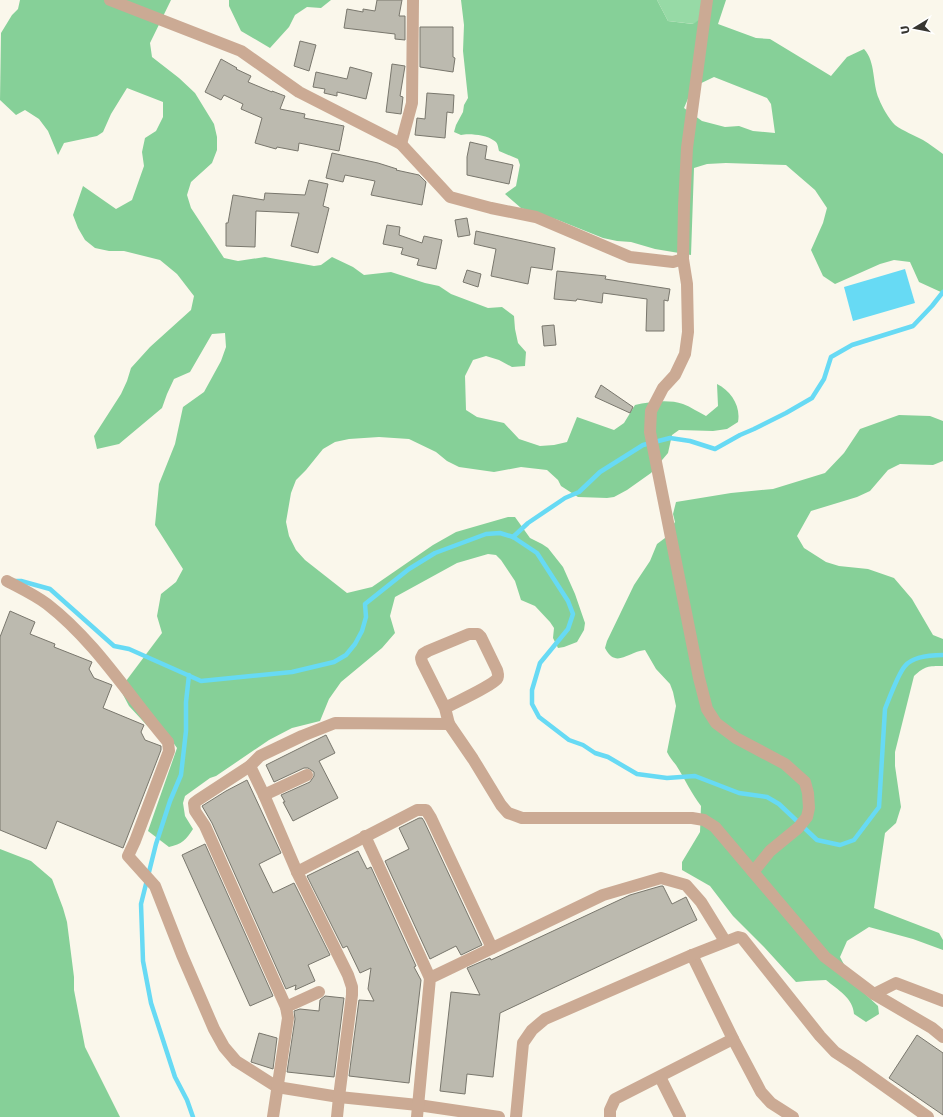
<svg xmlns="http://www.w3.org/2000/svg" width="943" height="1117" font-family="'DejaVu Sans',sans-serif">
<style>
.green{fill:#97daa6}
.forest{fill:#86d098;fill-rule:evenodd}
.water{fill:#67daf4}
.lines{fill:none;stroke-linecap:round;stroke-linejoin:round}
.stream{stroke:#67daf4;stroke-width:4.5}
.building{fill:#bcbaaf;stroke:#79776d}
.street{stroke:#cbaa94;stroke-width:12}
</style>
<rect width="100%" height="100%" fill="#faf7eb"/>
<path class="green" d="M 657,0 L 711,0 L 710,12 L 694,24 L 668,21 Z"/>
<g class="forest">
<path d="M 20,0 L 171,0 L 150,43 L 152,57 L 179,78 L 195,93 L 214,124 L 217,137 L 217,150 L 212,163 L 191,182 L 187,195 L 191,208 L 224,258 L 238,261 L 265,257 L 314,266 L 321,265 L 332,257 L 353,267 L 364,275 L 391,272 L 425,283 L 439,286 L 451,294 L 488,308 L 502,307 L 514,316 L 515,329 L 518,343 L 526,352 L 525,366 L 512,367 L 499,360 L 486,356 L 473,360 L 465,376 L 466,410 L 477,417 L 504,423 L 519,439 L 540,446 L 554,445 L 567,442 L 577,417 L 614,430 L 624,423 L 635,405 C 649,402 668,399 683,404 C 691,407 698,412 706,416 L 718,406 L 717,384 C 731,391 741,406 738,422 L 727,429 L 713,431 L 679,430 L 672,435 L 668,453 L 651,473 L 627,490 L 614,497 L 607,498 L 578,497 L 561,486 L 558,480 L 547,470 L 521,467 L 494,472 L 459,467 L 447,461 L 436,452 L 409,439 L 379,437 L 349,439 L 335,442 L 323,449 L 306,470 L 296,480 L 291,493 L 286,522 L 289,536 L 296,550 L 305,560 L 347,593 L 372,587 L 433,545 L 456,532 L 508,517 L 515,517 L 530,538 L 542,544 L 548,548 L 563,567 L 575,594 L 585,623 L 584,630 L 577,642 L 564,647 L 558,648 L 553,638 L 554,628 L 550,622 L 535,606 L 521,600 L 515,581 L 501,560 L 496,555 L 488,554 L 457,563 L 395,597 L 390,616 L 395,633 L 382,648 L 341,682 L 329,699 L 320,721 L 292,728 L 269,740 L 216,776 L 210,778 L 185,796 L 183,803 L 185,816 L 193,829 C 186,840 182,844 169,847 L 148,831 L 177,748 L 170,738 L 154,733 L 129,706 L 120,689 L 162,633 L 157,616 L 161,594 L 176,582 L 183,569 L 155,525 L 159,484 L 175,444 L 183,407 L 204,392 L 221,361 L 226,347 L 225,333 L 212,334 L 190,372 L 174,379 L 167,394 L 162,408 L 119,444 L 97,449 L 94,436 L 121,394 L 127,381 L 131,368 L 150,347 L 191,310 L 194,296 L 177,274 L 160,260 L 124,251 L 109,251 L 95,248 L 85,240 L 78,228 L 73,215 L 83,186 L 116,209 L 132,200 L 144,166 L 142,152 L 145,138 L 156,131 L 163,117 L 163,102 L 127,88 L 111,114 L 103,132 L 97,136 L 64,143 L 58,155 L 48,131 L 39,119 L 25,110 L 16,115 L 0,100 L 1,33 L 12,15 L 18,9 Z"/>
<path d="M 229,0 L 331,0 L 321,8 L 307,7 L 295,15 L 289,27 L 270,48 L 241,31 L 229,6 Z"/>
<path d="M 461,0 L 657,0 L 668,21 L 693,24 L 710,12 L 711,0 L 726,0 L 718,24 L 756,38 L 770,39 L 831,76 L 847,57 L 864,49 C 876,62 872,83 879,99 C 882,107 889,119 895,125 C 903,131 914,135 923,140 C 930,144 936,149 943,154 L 943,293 L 919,282 L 910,262 L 894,260 L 880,264 L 835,284 L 823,276 L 811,250 L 823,223 L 827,208 L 815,190 L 786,165 L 726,163 L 707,164 L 694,168 L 691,255 L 655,249 L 631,242 L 617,241 L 603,238 L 558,220 L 521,208 L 505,194 L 516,186 L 520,165 L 518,159 L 499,151 C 498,147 498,142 493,140 C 487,135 468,133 461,135 L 454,132 L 456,125 L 463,112 L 464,105 L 468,98 L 463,51 L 464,25 ZM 714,77 L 767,98 L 771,104 L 775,133 L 753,131 L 739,126 L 725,127 L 702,121 L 684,108 L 693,87 Z"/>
<path d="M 899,415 L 930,416 L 943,421 L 943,461 L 933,465 L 900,464 L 888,470 L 870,491 L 857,497 L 811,511 L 797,536 L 804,548 L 826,562 L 839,566 L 868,569 L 894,578 L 912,599 L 933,635 L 943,639 L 943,666 C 928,666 925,666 914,676 L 895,752 L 895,766 L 901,807 L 896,823 L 885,833 L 874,908 L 939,933 L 943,940 L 943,950 L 913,939 L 869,927 L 847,941 L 840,957 L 856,987 L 862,991 L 878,1006 L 879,1014 L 866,1022 L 854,1014 C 853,998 838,990 826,980 L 806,981 L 796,982 L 764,947 L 733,916 L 710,886 L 682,870 L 682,862 L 700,832 L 701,806 C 691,793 685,779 676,765 C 673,761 670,758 667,752 L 676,706 L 673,692 L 670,684 L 656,669 L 645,650 C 627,652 616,669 605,648 L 607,641 L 634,585 L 650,561 L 657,544 L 665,538 L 675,522 L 673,514 L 676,502 L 731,493 L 773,489 L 825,473 L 844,453 L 860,429 Z"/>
<path d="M 0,849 L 31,861 L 52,879 L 63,908 L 67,922 L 74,977 L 74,990 L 85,1047 L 120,1117 L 0,1117 Z"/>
</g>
<path class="water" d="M 905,269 L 915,303 L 853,321 L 844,287 Z"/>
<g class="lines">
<g class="stream">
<path d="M 513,537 L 528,523 L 565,498 L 579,492 L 600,472 L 643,445 L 670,438 L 690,441 L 715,449 L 740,435 L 754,429 L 786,413 L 812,398 L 824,379 L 831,357 L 852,345 L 913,326 L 932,306 L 943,292"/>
<path d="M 15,581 L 21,581 L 50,589 L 114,646 L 129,649 L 201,681 L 292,672 L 334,662 L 346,655 L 355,644 L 362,631 L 366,617 L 365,604 L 409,569 L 435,553 L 486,534 L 500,533 L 513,537 L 537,553 L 568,601 L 573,614 L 568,629 L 540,663 L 532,690 L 532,704 L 539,717 L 569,740 L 583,745 L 595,753 L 608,757 L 637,774 L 667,778 L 695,776 L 739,793 L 767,797 L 779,804 L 817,840 L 840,845 L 854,840 L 879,807 L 885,709 C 889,699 898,674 905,666 C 913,656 931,655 943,655"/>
<path d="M 189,675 L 186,702 L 186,731 L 181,775 L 170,801 L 156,844 L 141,904 L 143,961 L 151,1003 L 175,1077 L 187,1100 L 193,1117"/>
</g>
</g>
<g class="building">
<path d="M 377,0 L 402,0 L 399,16 L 405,16 L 405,40 L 395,39 L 395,34 L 344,28 L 347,9 L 363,12 L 363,9 L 375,11 Z"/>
<path d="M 420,27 L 453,27 L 453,57 L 455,58 L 453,72 L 420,67 Z"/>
<path d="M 300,41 L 316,45 L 309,71 L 294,66 Z"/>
<path d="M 221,59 L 237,68 L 236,69 L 251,76 L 248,82 L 272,92 L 272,91 L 285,96 L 280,109 L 305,114 L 304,118 L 344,126 L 339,151 L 299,143 L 298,151 L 277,147 L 276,149 L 255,143 L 262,118 L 241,109 L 243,104 L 224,95 L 221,100 L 205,92 Z"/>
<path d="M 392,64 L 405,66 L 400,96 L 403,97 L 401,114 L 386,112 Z"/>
<path d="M 350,67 L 372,73 L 366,99 L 337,92 L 337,96 L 324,93 L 325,89 L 313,87 L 316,72 L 347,79 Z"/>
<path d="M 427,93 L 454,95 L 453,113 L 447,112 L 445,138 L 415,135 L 417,118 L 425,119 Z"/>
<path d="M 470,142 L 487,146 L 485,159 L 513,165 L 509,184 L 467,175 L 467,157 Z"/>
<path d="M 332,153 L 378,163 L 397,169 L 396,170 L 419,175 L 426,182 L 422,205 L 371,195 L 375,181 L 345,175 L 343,182 L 326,178 Z"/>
<path d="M 309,180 L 328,184 L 323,206 L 329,208 L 318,253 L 291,246 L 299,213 L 256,211 L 255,247 L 226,246 L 226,223 L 228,223 L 233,195 L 264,200 L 265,193 L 305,195 Z"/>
<path d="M 467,218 L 470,235 L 458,237 L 455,220 Z"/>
<path d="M 387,225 L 400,227 L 399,235 L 422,243 L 424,236 L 442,240 L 436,269 L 417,265 L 419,259 L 401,254 L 403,248 L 383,244 Z"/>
<path d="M 476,231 L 555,248 L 552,270 L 531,267 L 528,284 L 491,276 L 496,249 L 474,244 Z"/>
<path d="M 467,270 L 481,274 L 478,287 L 463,282 Z"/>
<path d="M 557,271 L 606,276 L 605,279 L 670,289 L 668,301 L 664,300 L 664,331 L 646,331 L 647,299 L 603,293 L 602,303 L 577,299 L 576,301 L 554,299 Z"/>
<path d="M 554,325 L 556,345 L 544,346 L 542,326 Z"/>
<path d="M 601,385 L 633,407 L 630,413 L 595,397 Z"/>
<path d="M 10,611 L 35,622 L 30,634 L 55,644 L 54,647 L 92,662 L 89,669 L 94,678 L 112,685 L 103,708 L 144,725 L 141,732 L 145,740 L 161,746 L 161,750 L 123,848 L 57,821 L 46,849 L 0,830 L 0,637 Z"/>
<path d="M 326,735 L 335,753 L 319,761 L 338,798 L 293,821 L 283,802 L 285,802 L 281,795 L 310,782 L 314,776 L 314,772 L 308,768 L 304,768 L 274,782 L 266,765 Z"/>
<path d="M 247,780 L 281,853 L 259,864 L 273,893 L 294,883 L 330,955 L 308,965 L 315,981 L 295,990 L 296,985 L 286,989 L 212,823 L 202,806 L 226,791 Z"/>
<path d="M 419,818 L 422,818 L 424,821 L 482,945 L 461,955 L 456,946 L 430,959 L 385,861 L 409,849 L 399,828 Z"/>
<path d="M 205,844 L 273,996 L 250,1006 L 182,855 Z"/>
<path d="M 358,851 L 367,869 L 371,867 L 416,966 L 414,967 L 421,980 L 409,1083 L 349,1076 L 359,1000 L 374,1001 L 368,989 L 371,968 L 360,973 L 347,946 L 343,948 L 307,876 Z"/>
<path d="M 661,886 L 663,886 L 672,904 L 686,897 L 697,920 L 500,1013 L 493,1077 L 467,1074 L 465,1094 L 440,1091 L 451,992 L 480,995 L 467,968 L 490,958 L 491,960 L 630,895 Z"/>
<path d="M 325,996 L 344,998 L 334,1077 L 287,1072 L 295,1019 L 294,1011 L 300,1009 L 319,1011 L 320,1000 Z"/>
<path d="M 259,1033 L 277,1038 L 273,1069 L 251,1062 Z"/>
<path d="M 917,1035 L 943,1053 L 943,1115 L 889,1078 Z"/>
</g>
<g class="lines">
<g class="street">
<path d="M 110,0 L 241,51 L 299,92 L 401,144 L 450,197 L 491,208 L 536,217 L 630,257 L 673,262 L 683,259 L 684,206 L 687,148 L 707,0"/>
<path d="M 401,144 L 412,103 L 413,0"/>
<path d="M 683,259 L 687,284 L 688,332 L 685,354 L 675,375 L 663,388 L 651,411 L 650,432 L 699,678 L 707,709 L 716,723 L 736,738 L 785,764 L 805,782 L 808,793 L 809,808 L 807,817 L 798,828 L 770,851 L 753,872"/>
<path d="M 7,581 C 20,588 35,595 47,604 C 96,642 128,695 168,742 L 169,751 L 135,841 L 128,856 L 155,886 L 182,955 L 214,1029 L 224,1047 L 236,1061 L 277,1087 L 339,1097 L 418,1105 L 499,1117"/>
<path d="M 445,708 L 422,662 L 421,658 L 423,654 L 428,651 L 469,634 L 478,634 L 481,637 L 497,670 C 498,674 499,676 497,679 C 490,687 456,702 445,708 L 449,724"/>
<path d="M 250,766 L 264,795 L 297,872 L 348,975 L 352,987 L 352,995 L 339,1097 L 337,1117"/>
<path d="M 264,795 L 307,775"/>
<path d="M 365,836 L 430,978"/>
<path d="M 297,872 L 417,810 L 426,810 L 431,818 L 492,948"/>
<path d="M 692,955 L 733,1039 L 761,1092 L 771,1103 L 793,1117"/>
<path d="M 874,994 L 896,983 L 943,1001"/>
<path d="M 286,1007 L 319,992"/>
<path d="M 660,1077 L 680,1117"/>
<path d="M 273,1117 L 288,1018 L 286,1007 L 205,826 L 195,811 L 194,803 L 198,800 L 250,766 L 260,756 L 302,736 L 335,723 L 449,724 L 473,759 L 501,805 L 508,813 L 522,818 L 692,818 L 704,820 L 715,827 L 825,957 L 874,994 L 932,1028 L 943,1037"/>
<path d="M 417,1117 L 430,978 L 603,895 L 661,878 L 686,885 L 701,902 L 725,941"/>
<path d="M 516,1117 L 523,1043 L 532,1030 L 545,1019 L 692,955 L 738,937 L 742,938 L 820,1036 L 835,1052 L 855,1065 L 928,1117"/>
<path d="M 610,1117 L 610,1110 L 615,1099 L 733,1039"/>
</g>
</g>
<g transform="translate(915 28) rotate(260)" stroke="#ffffff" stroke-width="3" paint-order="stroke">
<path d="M0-3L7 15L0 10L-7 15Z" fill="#373631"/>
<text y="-6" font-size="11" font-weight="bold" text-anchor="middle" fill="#373631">U</text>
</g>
</svg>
